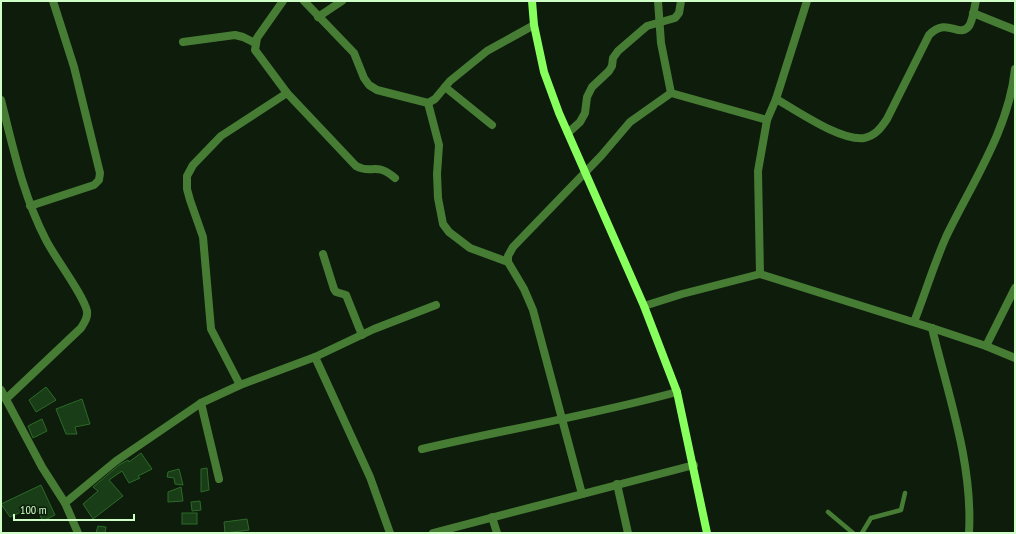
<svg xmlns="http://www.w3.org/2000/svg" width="1016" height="534" font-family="'PT Sans Narrow',sans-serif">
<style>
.building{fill:#193d16;stroke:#2d6a28}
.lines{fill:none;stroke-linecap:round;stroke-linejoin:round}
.lane{stroke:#467c34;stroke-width:4.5}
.street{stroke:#467c34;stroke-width:8}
.secondary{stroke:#87ff5d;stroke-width:8}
</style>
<rect width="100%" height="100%" fill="#0d1c0b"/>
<g class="building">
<path d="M 46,387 L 56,400 L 36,412 L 29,400 Z"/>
<path d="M 82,399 L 90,424 L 75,427 L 77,434 L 66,434 L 56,409 Z"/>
<path d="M 42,419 L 47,431 L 33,438 L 28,426 Z"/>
<path d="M 141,453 L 152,469 L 138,476 L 140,478 L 129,483 L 122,471 L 109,480 L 123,496 L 93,519 L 83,504 L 98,491 L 93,487 L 119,465 L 128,460 L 129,462 Z"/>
<path d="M 207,468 L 209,490 L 201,492 L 201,469 Z"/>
<path d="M 179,469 L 183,485 L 175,484 L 174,478 L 167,477 L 168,472 Z"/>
<path d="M 41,485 L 55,515 L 43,521 L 35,506 L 10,517 L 1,504 Z"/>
<path d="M 181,487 L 183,501 L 168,502 L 168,492 Z"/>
<path d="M 200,501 L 201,510 L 192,511 L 191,502 Z"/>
<rect x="182" y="513" width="15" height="11"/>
<path d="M 247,519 L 249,530 L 225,533 L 224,522 Z"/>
<path d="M 98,526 L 106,527 L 105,533 L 96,533 Z"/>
</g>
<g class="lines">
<g class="lane">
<path d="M 828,512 L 853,533"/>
<path d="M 862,533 L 871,518 L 901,510 L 905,493"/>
</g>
<g class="street">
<path d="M 283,1 L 257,38 L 255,50 L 287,93 L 356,166 C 372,175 375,161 395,178"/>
<path d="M 304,1 L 354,53 L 364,78 L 369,85 L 377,90 L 428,103 L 435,99 L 450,81 L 487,51 L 534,25"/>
<path d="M 658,1 L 661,43 L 671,93 L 767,120"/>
<path d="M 973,13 L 1015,30"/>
<path d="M 318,17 L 342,1"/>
<path d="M 183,42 L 235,35 L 243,37 L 255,43"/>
<path d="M 445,87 L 492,125"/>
<path d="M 776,99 C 798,111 840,141 864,138 C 875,136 881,128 887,119 L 929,35 C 947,16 959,39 969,26 C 973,20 974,8 976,1"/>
<path d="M 1,100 C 13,147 23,196 46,240 C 55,258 83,294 87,311 C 88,318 84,323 81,328 L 6,399"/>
<path d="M 428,103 L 439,145 L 437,174 L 438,198 L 443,224 L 449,232 L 470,248 L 508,262"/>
<path d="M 568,133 L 580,122 L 585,113 L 587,97 L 592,87 L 609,71 L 612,66 L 613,58 L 618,51 L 647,26 L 675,18 L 679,13 L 681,1"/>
<path d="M 30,206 L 94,185 L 99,180 L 100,173 L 74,67 L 53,1"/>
<path d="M 323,254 L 334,289 L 336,292 L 346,295 L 362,335"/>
<path d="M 760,274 L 758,171 L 767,120 L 776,99 L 807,1"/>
<path d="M 644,306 L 682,294 L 760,274 L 932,328 L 986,346 L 1015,358"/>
<path d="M 914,322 C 925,294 934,264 946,237 C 972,183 1009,129 1015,69"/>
<path d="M 932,328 C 948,395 973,463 969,533"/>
<path d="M 986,346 L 1015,288"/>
<path d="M 315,357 L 370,477 L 390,533"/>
<path d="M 240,385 L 211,329 L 203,237 L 190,200 L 187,189 L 187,176 L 193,165 L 221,136 L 287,93"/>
<path d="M 1,390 L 42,467 L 65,503 L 78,533"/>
<path d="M 201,403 L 219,479"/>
<path d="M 422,449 C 507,429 593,415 677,392"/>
<path d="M 617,484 L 628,533"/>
<path d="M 582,494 L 533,310 L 524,289 L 508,262 L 508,256 L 513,247 L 601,156 L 630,122 L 671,93"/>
<path d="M 65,503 L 116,461 L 201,403 L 240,385 L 315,357 L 374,329 L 436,305"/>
<path d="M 492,517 L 497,533"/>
<path d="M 433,533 L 694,465"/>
</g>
<path class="secondary" d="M 532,1 L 534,25 L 544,72 L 559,113 L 644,306 L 677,392 L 707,533"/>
</g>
<rect width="1016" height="534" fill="none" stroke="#cfffc6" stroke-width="4"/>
<path d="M14 514v6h120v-6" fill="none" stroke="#cfffc6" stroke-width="2"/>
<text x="20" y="514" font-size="12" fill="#cfffc6" stroke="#0d1c0b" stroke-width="3" paint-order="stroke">100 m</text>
</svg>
